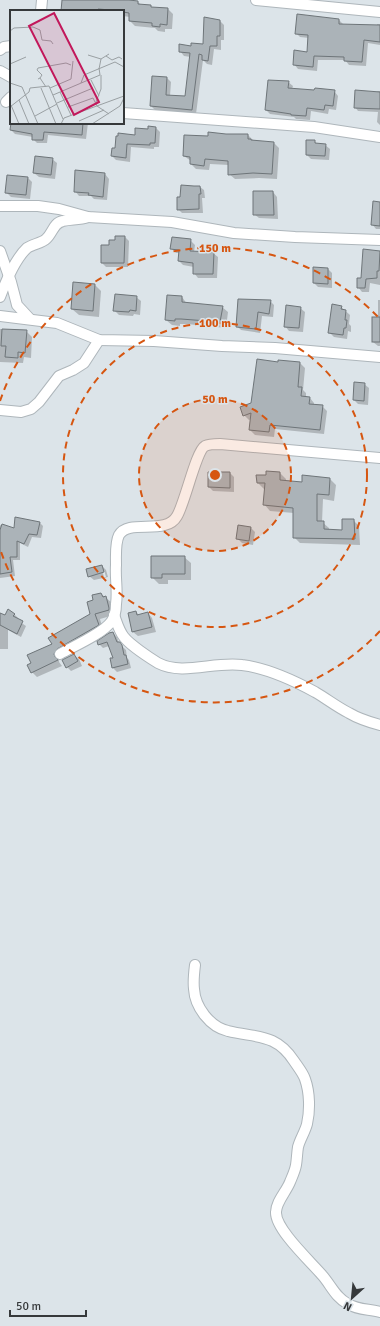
<svg xmlns="http://www.w3.org/2000/svg" width="380" height="1326" font-family="Signika,sans-serif">
<style>
.shadow{fill:#0003;fill-rule:evenodd}
.building{fill:#abb3b8;stroke:#6e7579}
.lines{fill:none;stroke-linecap:round;stroke-linejoin:round}
.minor-casing{stroke:#aeb6bb;stroke-width:12}
.minor{stroke:#fff;stroke-width:10}
.ring{fill:none;stroke:#d65611;stroke-width:2;stroke-dasharray:7 5}
.inset-road{fill:none;stroke:#9aa0a3;stroke-width:1}
.view{fill:#c2185b;fill-opacity:0.15;stroke:#c2185b;stroke-width:2}
.inset-edge{fill:none;stroke:#36393b;stroke-width:2}
.centre{fill:#d65611;stroke:#dce4e9;stroke-width:2}
.ring-label{font-size:12px;text-anchor:middle;font-weight:bold;fill:#d65611;stroke:#dce4e9;stroke-width:3;stroke-linejoin:round;paint-order:stroke}
</style>
<rect width="100%" height="100%" fill="#dce4e9"/>
<g class="shadow">
<path d="M 63,0 L 132,0 L 133,2 L 138,2 L 141,5 L 150,6 L 152,8 L 168,9 L 173,14 L 172,29 L 165,29 L 165,32 L 158,31 L 155,28 L 135,26 L 130,21 L 130,17 L 123,16 L 123,11 L 62,11 Z"/>
<path d="M 339,20 L 344,25 L 377,26 L 377,24 L 380,24 L 380,45 L 368,43 L 366,66 L 349,65 L 345,60 L 318,60 L 317,71 L 298,69 L 294,64 L 308,53 L 309,38 L 300,37 L 296,33 Z"/>
<path d="M 220,21 L 224,25 L 224,40 L 221,40 L 221,50 L 214,49 L 212,65 L 207,64 L 203,60 L 196,114 L 155,110 L 151,106 L 167,78 L 171,82 L 170,96 L 186,97 L 191,57 L 184,56 L 180,51 L 192,47 L 203,45 Z"/>
<path d="M 288,82 L 293,86 L 292,89 L 334,91 L 338,96 L 336,110 L 329,109 L 328,114 L 311,111 L 310,120 L 296,119 L 294,117 L 270,114 L 266,110 Z"/>
<path d="M 378,91 L 380,91 L 380,125 L 377,122 L 378,112 L 358,111 L 355,107 Z"/>
<path d="M 12,123 L 88,123 L 86,139 L 48,135 L 47,143 L 37,143 L 33,139 L 33,137 L 15,134 L 11,130 Z"/>
<path d="M 156,128 L 160,132 L 159,147 L 154,147 L 154,149 L 131,147 L 130,162 L 116,160 L 112,156 L 116,149 L 149,130 Z"/>
<path d="M 226,135 L 248,135 L 253,140 L 274,143 L 279,148 L 277,179 L 259,178 L 235,179 L 229,174 L 229,165 L 210,164 L 209,170 L 196,169 L 191,164 L 191,161 L 184,156 L 209,137 Z"/>
<path d="M 314,141 L 317,144 L 325,145 L 330,149 L 329,160 L 311,159 L 307,155 Z"/>
<path d="M 52,159 L 57,163 L 55,179 L 39,177 L 34,173 Z"/>
<path d="M 76,171 L 105,174 L 109,179 L 107,200 L 94,199 L 91,196 L 79,196 L 75,191 Z"/>
<path d="M 28,178 L 32,182 L 30,199 L 11,197 L 6,192 Z"/>
<path d="M 200,187 L 204,190 L 205,198 L 202,198 L 203,213 L 182,213 L 178,209 L 181,198 Z"/>
<path d="M 273,192 L 277,197 L 278,219 L 259,218 L 254,214 Z"/>
<path d="M 380,203 L 380,229 L 376,229 L 372,224 Z"/>
<path d="M 125,237 L 129,241 L 128,267 L 106,267 L 102,263 L 110,246 Z"/>
<path d="M 190,240 L 195,245 L 194,252 L 213,253 L 218,257 L 217,278 L 198,278 L 194,273 L 194,267 L 183,265 L 179,261 L 179,253 L 176,253 L 171,248 Z"/>
<path d="M 364,251 L 380,253 L 380,285 L 370,283 L 369,292 L 362,292 L 358,287 L 362,279 Z"/>
<path d="M 328,269 L 332,273 L 332,288 L 318,287 L 314,283 Z"/>
<path d="M 95,285 L 101,291 L 99,317 L 79,315 L 72,309 Z"/>
<path d="M 136,297 L 141,301 L 140,315 L 134,314 L 133,316 L 119,315 L 114,310 Z"/>
<path d="M 182,297 L 187,304 L 222,307 L 228,312 L 226,328 L 187,324 L 180,324 L 180,326 L 172,325 L 166,320 Z"/>
<path d="M 378,300 L 380,300 L 380,346 L 378,346 L 373,342 L 378,318 Z"/>
<path d="M 270,301 L 274,305 L 273,317 L 262,316 L 260,333 L 241,330 L 237,326 Z"/>
<path d="M 341,307 L 350,315 L 349,324 L 351,326 L 351,332 L 348,331 L 347,339 L 334,337 L 329,332 Z"/>
<path d="M 300,308 L 305,312 L 303,332 L 289,331 L 285,326 Z"/>
<path d="M 0,329 L 26,331 L 32,337 L 31,358 L 24,357 L 23,363 L 0,362 Z"/>
<path d="M 279,363 L 300,363 L 305,368 L 303,390 L 306,393 L 306,398 L 310,398 L 314,403 L 314,405 L 322,406 L 327,411 L 324,434 L 275,429 L 274,437 L 255,435 L 250,430 L 251,419 L 249,420 L 244,415 Z"/>
<path d="M 364,384 L 369,388 L 368,405 L 358,404 L 354,400 Z"/>
<path d="M 230,473 L 234,477 L 234,492 L 213,491 L 209,487 Z"/>
<path d="M 280,473 L 286,479 L 286,481 L 302,483 L 330,479 L 336,485 L 334,501 L 323,499 L 322,522 L 329,528 L 329,530 L 343,531 L 353,520 L 359,526 L 360,545 L 300,543 L 294,537 L 294,513 L 270,511 L 264,504 L 266,489 L 264,489 L 258,483 L 267,476 Z"/>
<path d="M 39,522 L 43,526 L 41,538 L 32,537 L 28,547 L 20,543 L 20,560 L 13,560 L 15,576 L 0,578 L 0,525 L 14,530 Z"/>
<path d="M 250,527 L 255,532 L 253,545 L 242,543 L 237,538 Z"/>
<path d="M 184,557 L 191,563 L 191,580 L 168,580 L 168,584 L 159,584 L 152,577 Z"/>
<path d="M 102,566 L 106,570 L 108,577 L 94,580 L 89,576 ZM 102,570 L 104,570 L 106,577 L 104,577 Z"/>
<path d="M 101,594 L 111,602 L 114,615 L 100,619 L 103,630 L 59,656 L 59,662 L 62,666 L 37,677 L 32,672 L 53,644 L 91,615 Z"/>
<path d="M 136,612 L 139,615 L 148,613 L 152,618 L 156,632 L 138,636 L 133,632 L 129,614 Z"/>
<path d="M 0,614 L 5,617 L 14,614 L 18,618 L 17,620 L 26,626 L 21,637 L 8,630 L 8,649 L 0,649 Z"/>
<path d="M 113,633 L 117,637 L 119,643 L 126,650 L 127,658 L 129,660 L 131,668 L 117,672 L 113,668 L 114,658 L 109,646 L 103,648 L 99,644 Z"/>
<path d="M 74,655 L 79,659 L 82,666 L 71,671 L 67,667 Z"/>
</g>
<g class="building">
<path d="M 62,0 L 129,0 L 138,1 L 138,4 L 151,5 L 151,7 L 168,8 L 167,25 L 160,24 L 160,27 L 152,26 L 152,23 L 129,21 L 129,13 L 123,12 L 123,11 L 98,9 L 98,11 L 61,11 Z"/>
<path d="M 297,14 L 339,19 L 339,24 L 380,25 L 380,42 L 364,40 L 362,62 L 344,61 L 344,57 L 314,56 L 313,67 L 293,65 L 294,50 L 307,52 L 308,35 L 295,34 Z"/>
<path d="M 204,17 L 220,20 L 220,36 L 217,36 L 217,46 L 210,46 L 208,61 L 202,60 L 202,55 L 199,54 L 192,110 L 150,106 L 152,76 L 167,77 L 166,95 L 185,96 L 190,53 L 179,52 L 179,44 L 191,46 L 191,43 L 203,44 Z"/>
<path d="M 268,80 L 289,81 L 288,88 L 314,90 L 315,88 L 335,90 L 333,106 L 325,105 L 324,110 L 307,108 L 306,116 L 291,115 L 291,114 L 265,110 Z"/>
<path d="M 355,90 L 380,92 L 380,109 L 354,108 Z"/>
<path d="M 11,123 L 83,123 L 82,135 L 44,132 L 43,140 L 32,140 L 32,134 L 10,130 Z"/>
<path d="M 148,126 L 156,127 L 155,143 L 150,143 L 150,145 L 127,144 L 126,158 L 111,156 L 112,148 L 115,148 L 116,136 L 118,136 L 118,133 L 135,135 L 135,128 L 148,129 Z"/>
<path d="M 208,132 L 226,134 L 248,134 L 248,139 L 251,139 L 251,140 L 274,142 L 272,174 L 253,173 L 228,175 L 228,161 L 205,159 L 204,166 L 190,164 L 190,157 L 183,156 L 184,135 L 208,136 Z"/>
<path d="M 306,140 L 315,140 L 315,143 L 326,144 L 325,156 L 306,155 Z"/>
<path d="M 35,156 L 53,158 L 51,175 L 33,173 Z"/>
<path d="M 75,170 L 105,173 L 103,197 L 88,195 L 89,193 L 74,192 Z"/>
<path d="M 7,175 L 28,177 L 26,195 L 5,193 Z"/>
<path d="M 181,185 L 194,186 L 200,186 L 201,194 L 199,194 L 199,209 L 177,210 L 177,197 L 180,197 Z"/>
<path d="M 253,191 L 273,191 L 274,215 L 253,215 Z"/>
<path d="M 373,201 L 380,202 L 380,226 L 371,225 Z"/>
<path d="M 115,236 L 125,236 L 124,263 L 101,263 L 101,245 L 109,245 L 109,240 L 115,240 Z"/>
<path d="M 172,237 L 191,239 L 190,251 L 214,252 L 213,274 L 193,274 L 193,263 L 178,261 L 179,250 L 170,249 Z"/>
<path d="M 363,249 L 380,251 L 379,271 L 377,271 L 377,278 L 366,279 L 365,288 L 357,288 L 357,278 L 361,278 Z"/>
<path d="M 313,267 L 328,268 L 328,284 L 313,283 Z"/>
<path d="M 73,282 L 95,284 L 93,311 L 71,309 Z"/>
<path d="M 115,294 L 137,296 L 136,311 L 130,310 L 129,312 L 113,311 Z"/>
<path d="M 167,295 L 182,296 L 182,302 L 223,306 L 220,322 L 181,319 L 175,319 L 175,321 L 165,320 Z"/>
<path d="M 238,299 L 271,300 L 269,314 L 258,312 L 256,329 L 236,327 Z"/>
<path d="M 332,304 L 342,306 L 341,309 L 346,310 L 345,320 L 347,320 L 346,328 L 344,328 L 343,335 L 328,333 Z"/>
<path d="M 286,305 L 301,307 L 299,328 L 284,327 Z"/>
<rect x="372" y="317" width="8" height="25"/>
<path d="M 2,329 L 27,330 L 25,353 L 18,352 L 18,358 L 5,357 L 6,346 L 1,346 Z"/>
<path d="M 257,359 L 278,362 L 278,360 L 300,362 L 298,387 L 302,387 L 301,396 L 310,397 L 309,404 L 323,405 L 320,430 L 270,425 L 269,432 L 249,430 L 251,413 L 243,416 L 240,407 L 251,403 Z"/>
<path d="M 354,382 L 365,383 L 364,401 L 353,400 Z"/>
<path d="M 266,471 L 280,472 L 280,480 L 302,482 L 302,475 L 330,478 L 329,495 L 317,494 L 317,521 L 324,521 L 324,529 L 342,530 L 342,519 L 354,519 L 355,539 L 293,538 L 293,508 L 263,505 L 265,483 L 257,483 L 256,475 L 266,475 Z"/>
<path d="M 208,472 L 230,472 L 230,488 L 208,487 Z"/>
<path d="M 15,517 L 40,522 L 37,535 L 29,534 L 24,544 L 17,541 L 17,557 L 10,557 L 12,572 L 0,574 L 0,530 L 2,524 L 14,528 Z"/>
<path d="M 238,525 L 251,527 L 249,541 L 236,539 Z"/>
<path d="M 151,556 L 185,556 L 185,574 L 162,574 L 162,578 L 151,578 Z"/>
<path d="M 102,565 L 104,572 L 88,577 L 86,569 Z"/>
<path d="M 101,593 L 103,597 L 106,596 L 109,608 L 109,610 L 95,614 L 99,625 L 57,649 L 54,654 L 55,657 L 58,660 L 31,673 L 27,665 L 31,663 L 27,655 L 52,644 L 48,638 L 90,614 L 87,602 L 93,600 L 92,595 Z"/>
<path d="M 8,609 L 15,614 L 13,616 L 23,621 L 17,634 L 0,625 L 0,613 L 5,615 Z"/>
<path d="M 136,611 L 137,615 L 148,612 L 152,627 L 132,632 L 128,613 Z"/>
<path d="M 113,632 L 117,642 L 120,642 L 122,645 L 124,655 L 126,655 L 128,664 L 112,668 L 110,658 L 113,658 L 107,642 L 98,645 L 97,641 L 109,633 Z"/>
<path d="M 74,654 L 78,661 L 66,668 L 62,660 Z"/>
</g>
<g class="lines">
<defs>
<g id="minor">
<path d="M 256,0 L 380,12"/>
<path d="M 41,11 L 42,0"/>
<path d="M 0,50 L 4,47 L 11,46"/>
<path d="M 0,71 L 11,77"/>
<path d="M 6,102 L 11,97"/>
<path d="M 123,113 L 314,127 L 380,137"/>
<path d="M 0,206 L 38,206 L 59,209 L 88,217 L 172,222 L 234,233 L 295,237 L 380,240"/>
<path d="M 0,251 L 11,282 L 16,301 L 17,305 L 30,319"/>
<path d="M 0,297 C 6,281 15,259 27,248 C 33,244 42,243 46,239 C 53,233 53,223 63,221 C 71,219 79,220 88,217"/>
<path d="M 0,316 L 57,323 L 99,340 L 154,341 L 222,346 L 275,348 L 380,357"/>
<path d="M 0,410 L 21,412 L 31,409 L 39,402 L 59,376 L 73,370 L 84,363 L 99,340"/>
<path d="M 114,615 C 117,623 119,631 124,637 C 129,644 150,658 158,663 C 183,676 214,661 242,665 C 267,668 293,680 315,692 C 327,699 337,707 349,713 C 359,719 369,722 380,725"/>
<path d="M 60,654 C 74,646 102,634 111,622 C 115,617 116,610 116,604 C 118,591 115,578 116,565 C 116,555 115,543 119,535 C 129,518 166,536 177,516 C 185,503 196,451 205,446 C 209,444 215,444 220,444 L 380,458"/>
<path d="M 195,965 C 194,973 193,981 194,989 C 195,1007 210,1027 228,1031 C 256,1038 276,1033 294,1061 C 298,1067 303,1073 305,1079 C 310,1093 310,1111 307,1124 C 305,1132 300,1139 298,1147 C 297,1153 297,1159 296,1165 C 295,1171 292,1177 290,1182 C 286,1192 276,1202 276,1212 C 275,1229 311,1262 322,1275 C 331,1285 335,1297 348,1304 C 358,1310 369,1309 380,1312"/>
</g>
</defs>
<use href="#minor" class="minor-casing"/>
<use href="#minor" class="minor"/>
</g>
<circle cx="215" cy="475" r="76" fill="#d65611" fill-opacity=".12"/>
<g class="ring">
<circle cx="215" cy="475" r="76"/>
<circle cx="215" cy="475" r="152"/>
<path d="M380 631A227 227 0 0 1 0 549M0 401A227 227 0 0 1 380 319"/>
</g>
<g transform="translate(10 10)">
<rect width="114" height="114" fill="#dce4e9"/>
<path class="inset-road" d="M 0,21 L 4,18 L 23,17 L 30,20 L 32,30 L 41,31 L 43,34M 78,45 L 91,49M 96,46 L 102,50 L 109,47 L 112,49M 0,54 L 16,47M 89,59 L 91,49 L 99,44M 30,68 L 32,65 L 27,60 L 28,58 L 56,53 L 61,55M 28,69 L 30,68 L 36,77M 81,70 L 89,86M 0,73 L 12,77 L 28,114M 71,73 L 74,65 L 105,52 L 114,57M 31,78 L 46,114M 40,78 L 61,69 L 63,51M 50,82 L 61,105M 43,85 L 90,65 L 89,58M 9,90 L 19,114M 86,92 L 91,79 L 91,65M 47,93 L 83,78M 1,95 L 9,114M 0,97 L 19,82 L 20,78 L 39,76 L 53,109M 58,97 L 83,88 L 87,96 L 99,104M 25,106 L 47,94M 69,111 L 94,100M 51,114 L 54,108 L 114,86M 82,114 L 110,96 L 114,88"/>
<path class="view" d="M 44,3 L 89,92 L 64,105 L 19,16 Z"/>
<rect width="114" height="114" class="inset-edge"/>
</g>
<circle cx="215" cy="475" r="6" class="centre"/>
<g class="ring-label">
<text x="215" y="252">150 m</text>
<text x="215" y="327">100 m</text>
<text x="215" y="403">50 m</text>
</g>
<g transform="translate(352 1298) rotate(207)" stroke="#dce4e9" stroke-width="3" paint-order="stroke">
<path d="M0-3L7 15L0 10L-7 15Z" fill="#36393b"/>
<text y="-6" font-size="11" font-weight="bold" text-anchor="middle" fill="#36393b">N</text>
</g>
<path d="M10 1310v6h76v-6" fill="none" stroke="#36393b" stroke-width="2"/>
<text x="16" y="1310" font-size="12" fill="#36393b" stroke="#dce4e9" stroke-width="3" paint-order="stroke">50 m</text>
</svg>
